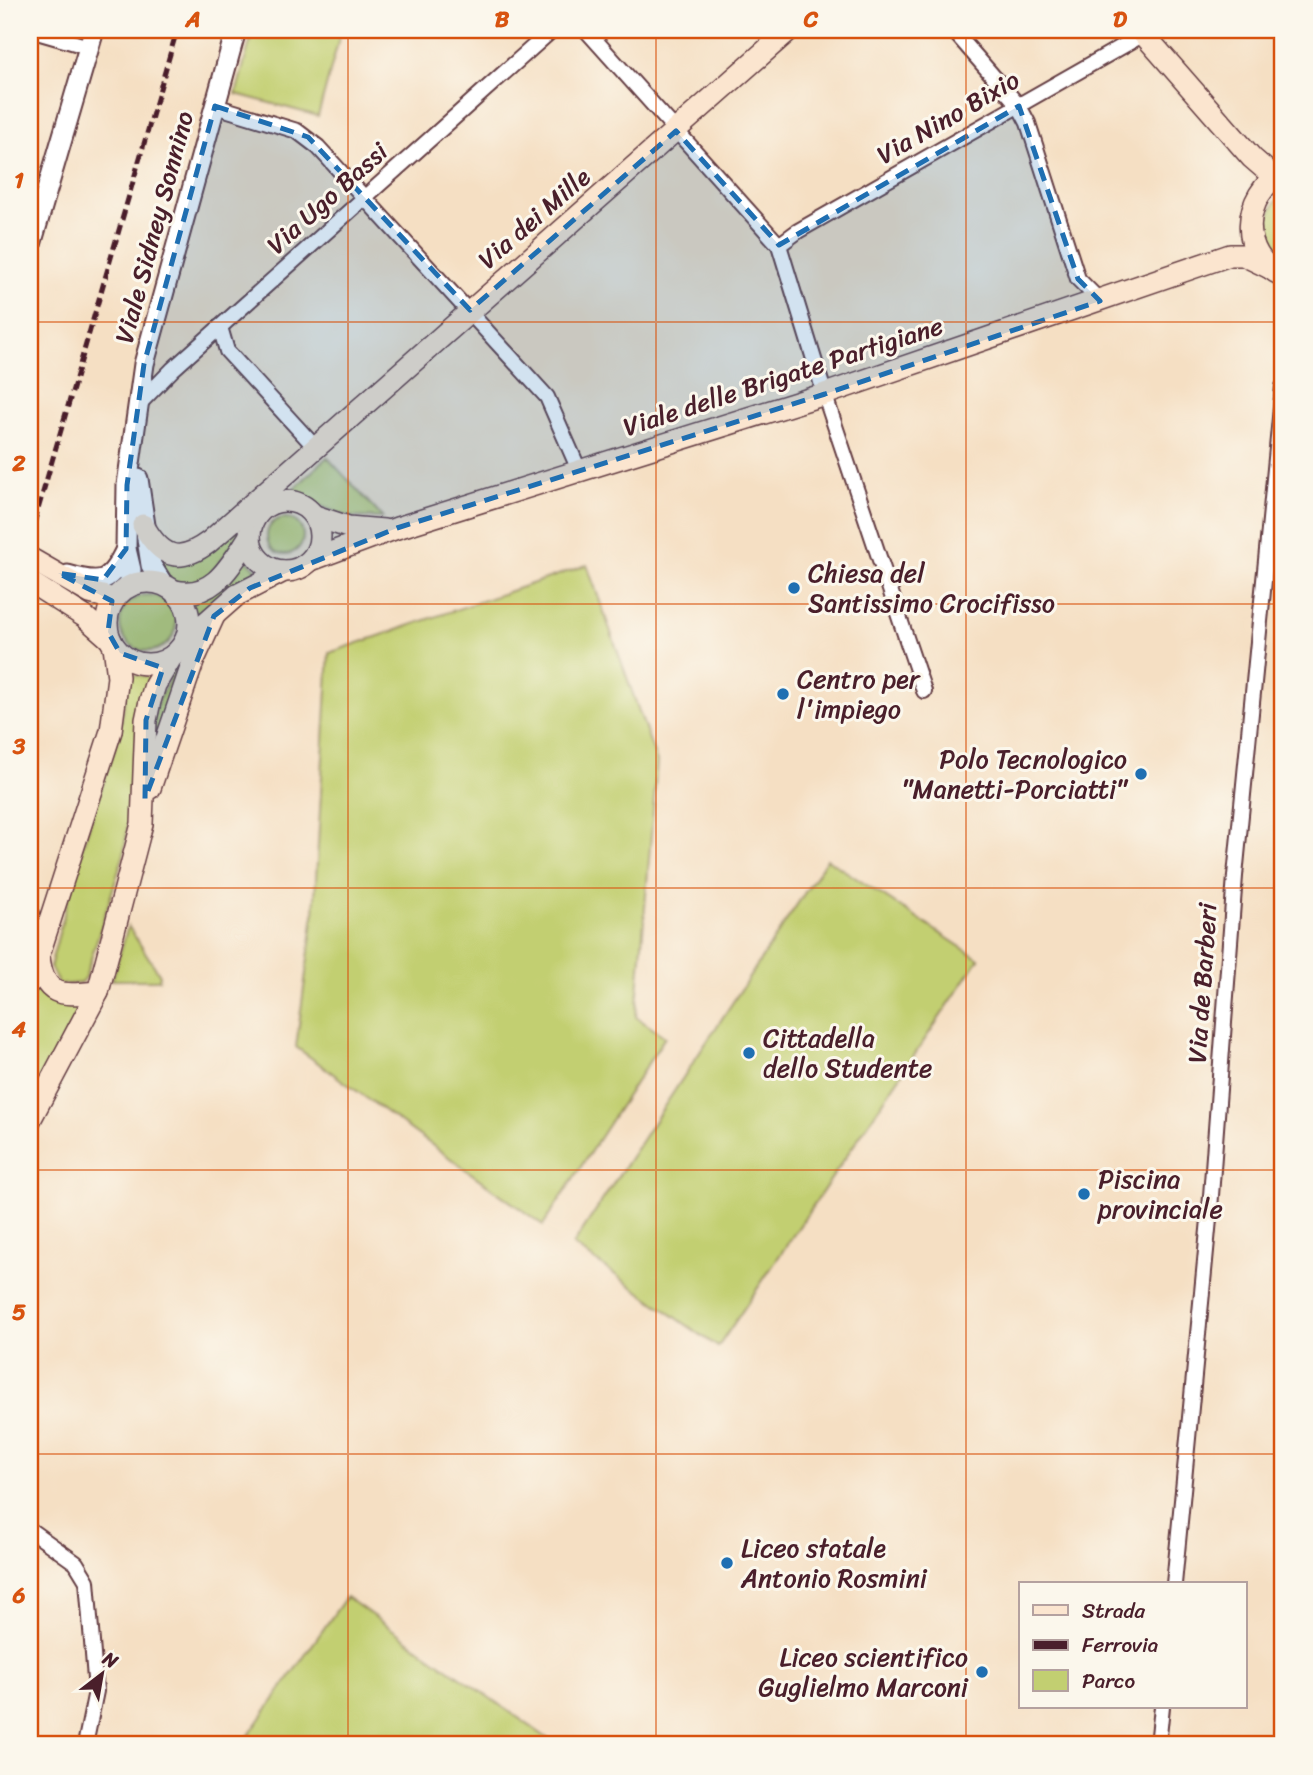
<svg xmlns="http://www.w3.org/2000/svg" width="1313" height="1775" font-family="Sriracha,sans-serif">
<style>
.green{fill:#c2cf71;stroke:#86774e;stroke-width:2}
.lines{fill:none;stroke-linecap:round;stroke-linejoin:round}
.minor-casing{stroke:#643c42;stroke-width:18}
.tertiary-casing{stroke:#643c42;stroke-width:23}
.secondary-casing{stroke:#643c42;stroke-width:24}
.minor{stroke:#fff;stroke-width:14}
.tertiary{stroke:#fff;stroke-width:19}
.secondary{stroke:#fbe5cf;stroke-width:21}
.rail{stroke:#4a1f2b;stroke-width:5;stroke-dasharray:10 5;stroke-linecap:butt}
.marked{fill:#1f6fb2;fill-opacity:0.2;stroke:#1f6fb2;stroke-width:5;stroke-dasharray:14 9;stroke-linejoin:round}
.grid{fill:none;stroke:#d8530f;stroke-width:2;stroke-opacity:0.55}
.poi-dot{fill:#1f6fb2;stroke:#fbf7ec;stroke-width:2.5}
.labels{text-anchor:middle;stroke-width:6;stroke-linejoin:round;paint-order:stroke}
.street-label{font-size:26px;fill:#4a1f2b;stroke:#fbf7ec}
.poi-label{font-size:26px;fill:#4a1f2b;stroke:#fbf7ec;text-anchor:start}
.neatline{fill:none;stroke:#d8530f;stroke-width:2.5}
.grid-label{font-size:23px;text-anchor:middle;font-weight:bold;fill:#d8530f}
</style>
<rect width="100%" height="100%" fill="#fbf7ec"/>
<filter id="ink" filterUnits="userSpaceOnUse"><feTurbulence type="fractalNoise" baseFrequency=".0143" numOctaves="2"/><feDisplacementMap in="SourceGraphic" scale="14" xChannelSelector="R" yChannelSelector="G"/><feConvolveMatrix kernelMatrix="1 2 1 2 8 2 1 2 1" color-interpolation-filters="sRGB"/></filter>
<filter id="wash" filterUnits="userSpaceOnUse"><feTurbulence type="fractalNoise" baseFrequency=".00686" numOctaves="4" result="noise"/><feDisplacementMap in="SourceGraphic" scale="28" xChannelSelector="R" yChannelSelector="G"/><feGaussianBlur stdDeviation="1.57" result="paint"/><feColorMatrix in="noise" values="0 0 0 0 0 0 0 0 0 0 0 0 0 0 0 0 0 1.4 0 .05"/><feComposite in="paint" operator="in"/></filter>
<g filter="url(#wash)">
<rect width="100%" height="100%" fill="#f5dfc3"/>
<g class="green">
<path d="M 253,30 L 320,30 L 340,35 L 318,116 L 236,94 Z"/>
<path d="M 1283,193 L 1283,255 C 1262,237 1264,212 1283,193 Z"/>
<path d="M 327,457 L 383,518 L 349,517 L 289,494 Z"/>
<circle cx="285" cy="536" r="18"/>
<path d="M 240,527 L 242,532 L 208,578 L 181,586 L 169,580 L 154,556 Z"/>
<path d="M 245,558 L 258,571 L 208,607 L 197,620 L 191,602 Z"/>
<path d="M 587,565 L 657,762 L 636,1017 L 665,1037 L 543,1225 L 296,1047 L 314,914 L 329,653 Z"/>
<circle cx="148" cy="623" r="28"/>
<path d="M 177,667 L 181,669 L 157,761 C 152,712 151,709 177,667 Z"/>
<path d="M 129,674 L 152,677 L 141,710 L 124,854 L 85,978 L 81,983 L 59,985 L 50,967 L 79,857 L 119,735 Z"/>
<path d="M 827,859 L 979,959 L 718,1347 L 573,1245 Z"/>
<path d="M 128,926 L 160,975 L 159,980 L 112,980 Z"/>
<path d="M 35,987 L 55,1004 L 82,1004 L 30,1101 L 30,1001 Z"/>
<path d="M 346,1597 L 557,1745 L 242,1745 Z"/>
</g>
</g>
<g filter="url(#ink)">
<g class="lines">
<defs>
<g id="minor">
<path d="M 30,30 L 89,47"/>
<path d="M 586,30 L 779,245 L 828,405 L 924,691"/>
<path d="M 953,30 L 1019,106 L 1028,123 L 1078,279 L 1100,301"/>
<path d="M 215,106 L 297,131 L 318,147 L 547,397 L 579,470"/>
<path d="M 779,245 L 798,231 L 1151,30"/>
<path d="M 220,327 L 227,351 L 315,447"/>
<path d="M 138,405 L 173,369 L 552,30"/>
<path d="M 30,1530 L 76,1563 L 87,1581 L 96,1691 L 85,1745"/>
<path d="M 1174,1584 L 1210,1209 L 1235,876 L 1283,387"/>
<path d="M 1158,1745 L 1162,1707"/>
</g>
<g id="tertiary">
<path d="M 30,248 L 94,30"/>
<path d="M 138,479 L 151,565 L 163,584"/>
<path d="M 68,575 C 102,585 110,583 126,549"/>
<path d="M 128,587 L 131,570 L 126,549 L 127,485 L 144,364 L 236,30"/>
</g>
<g id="secondary">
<path d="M 1140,30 L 1252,158 L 1274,177"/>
<path d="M 1283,172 C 1242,195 1237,255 1283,276"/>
<circle cx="285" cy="536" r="35"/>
<path d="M 315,516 L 348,527 L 384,530"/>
<path d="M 143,525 C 161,557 178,565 209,542 L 789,30"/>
<path d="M 31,559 L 90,593 L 114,599"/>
<path d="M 311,560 L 397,528 L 825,394 L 1230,255 L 1243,255 L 1270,268"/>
<circle cx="148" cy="623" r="41"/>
<path d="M 30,582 L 85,617 L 111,640"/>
<path d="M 175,591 C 214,600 231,564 250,536"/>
<path d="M 203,625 L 237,595 L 284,571"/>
<path d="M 150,788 L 193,662 L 214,616"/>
<path d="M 39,957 C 44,999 63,995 98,992"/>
<path d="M 30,982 L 111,731 L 118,677 L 114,646"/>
<path d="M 30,1120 L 98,992 L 142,824 L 146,720 L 150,701 L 155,685 L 171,658"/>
</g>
</defs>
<use href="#minor" class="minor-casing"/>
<use href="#tertiary" class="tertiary-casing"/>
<use href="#secondary" class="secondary-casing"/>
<use href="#minor" class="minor"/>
<use href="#tertiary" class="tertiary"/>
<use href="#secondary" class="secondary"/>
<path class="rail" d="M 30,537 L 177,30"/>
</g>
</g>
<path class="marked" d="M 215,106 L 308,137 L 470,310 L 676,131 L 779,245 L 1019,106 L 1078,279 L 1100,301 L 825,394 L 397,528 L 250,588 L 214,616 L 145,799 L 146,720 L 163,668 L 120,653 L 108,632 L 112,601 L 58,573 L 103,580 L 126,549 L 127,485 L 144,364 Z"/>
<path class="grid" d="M 348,30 L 348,1745M 656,30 L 656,1745M 966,30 L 966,1745M 30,322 L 1283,322M 30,604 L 1283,604M 30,888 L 1283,888M 30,1170 L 1283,1170M 30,1454 L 1283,1454"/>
<g class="poi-dot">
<circle cx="794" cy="588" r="7"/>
<circle cx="783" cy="694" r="7"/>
<circle cx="1141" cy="774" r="7"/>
<circle cx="749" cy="1053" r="7"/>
<circle cx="1084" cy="1194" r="7"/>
<circle cx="727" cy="1563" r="7"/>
<circle cx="982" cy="1672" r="7"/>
</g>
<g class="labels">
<g class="street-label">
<text transform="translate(948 117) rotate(-30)" y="9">Via Nino Bixio</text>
<text transform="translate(327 198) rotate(-42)" y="9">Via Ugo Bassi</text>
<text transform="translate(534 218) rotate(-41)" y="9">Via dei Mille</text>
<text transform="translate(154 227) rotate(-75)" y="9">Viale Sidney Sonnino</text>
<text transform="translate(783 376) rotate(-18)" y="9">Viale delle Brigate Partigiane</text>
<text transform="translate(1202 983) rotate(-86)" y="9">Via de Barberi</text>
</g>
<g class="poi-label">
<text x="808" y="582">Chiesa del<tspan x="808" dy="30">Santissimo Crocifisso</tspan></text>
<text x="797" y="688">Centro per<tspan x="797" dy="30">l'impiego</tspan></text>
<text x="1127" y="768" text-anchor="end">Polo Tecnologico<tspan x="1127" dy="30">"Manetti-Porciatti"</tspan></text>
<text x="763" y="1047">Cittadella<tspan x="763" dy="30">dello Studente</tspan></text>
<text x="1098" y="1188">Piscina<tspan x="1098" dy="30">provinciale</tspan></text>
<text x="741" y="1557">Liceo statale<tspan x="741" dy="30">Antonio Rosmini</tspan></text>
<text x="968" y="1666" text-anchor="end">Liceo scientifico<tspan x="968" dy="30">Guglielmo Marconi</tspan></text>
</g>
</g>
<rect width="1313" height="1775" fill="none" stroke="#fbf7ec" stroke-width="77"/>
<rect x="1019" y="1582" width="228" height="126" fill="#fbf7ec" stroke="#b4a19f" stroke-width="2"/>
<rect x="1033" y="1605" width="35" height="10" fill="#fbe5cf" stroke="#b4a19f" stroke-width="2"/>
<text x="1082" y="1618" font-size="21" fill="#4a1f2b">Strada</text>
<rect x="1033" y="1640" width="35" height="10" fill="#4a1f2b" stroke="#b4a19f" stroke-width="2"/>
<text x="1082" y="1652" font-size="21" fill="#4a1f2b">Ferrovia</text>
<rect x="1033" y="1670" width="35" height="21" fill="#c2cf71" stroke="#b4a19f" stroke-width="2"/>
<text x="1082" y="1688" font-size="21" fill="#4a1f2b">Parco</text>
<g transform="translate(102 1674) rotate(31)" stroke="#fbf7ec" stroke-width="5" paint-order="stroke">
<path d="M0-5L12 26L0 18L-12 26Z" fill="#4a1f2b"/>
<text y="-10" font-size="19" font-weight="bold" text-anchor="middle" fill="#4a1f2b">N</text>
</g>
<rect x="38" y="38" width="1236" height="1698" class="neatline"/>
<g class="grid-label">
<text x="193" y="27">A</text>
<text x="502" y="27">B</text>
<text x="811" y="27">C</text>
<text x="1120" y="27">D</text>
<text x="19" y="188">1</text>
<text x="19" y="471">2</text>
<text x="19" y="754">3</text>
<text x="19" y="1037">4</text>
<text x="19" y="1320">5</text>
<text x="19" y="1603">6</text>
</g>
</svg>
